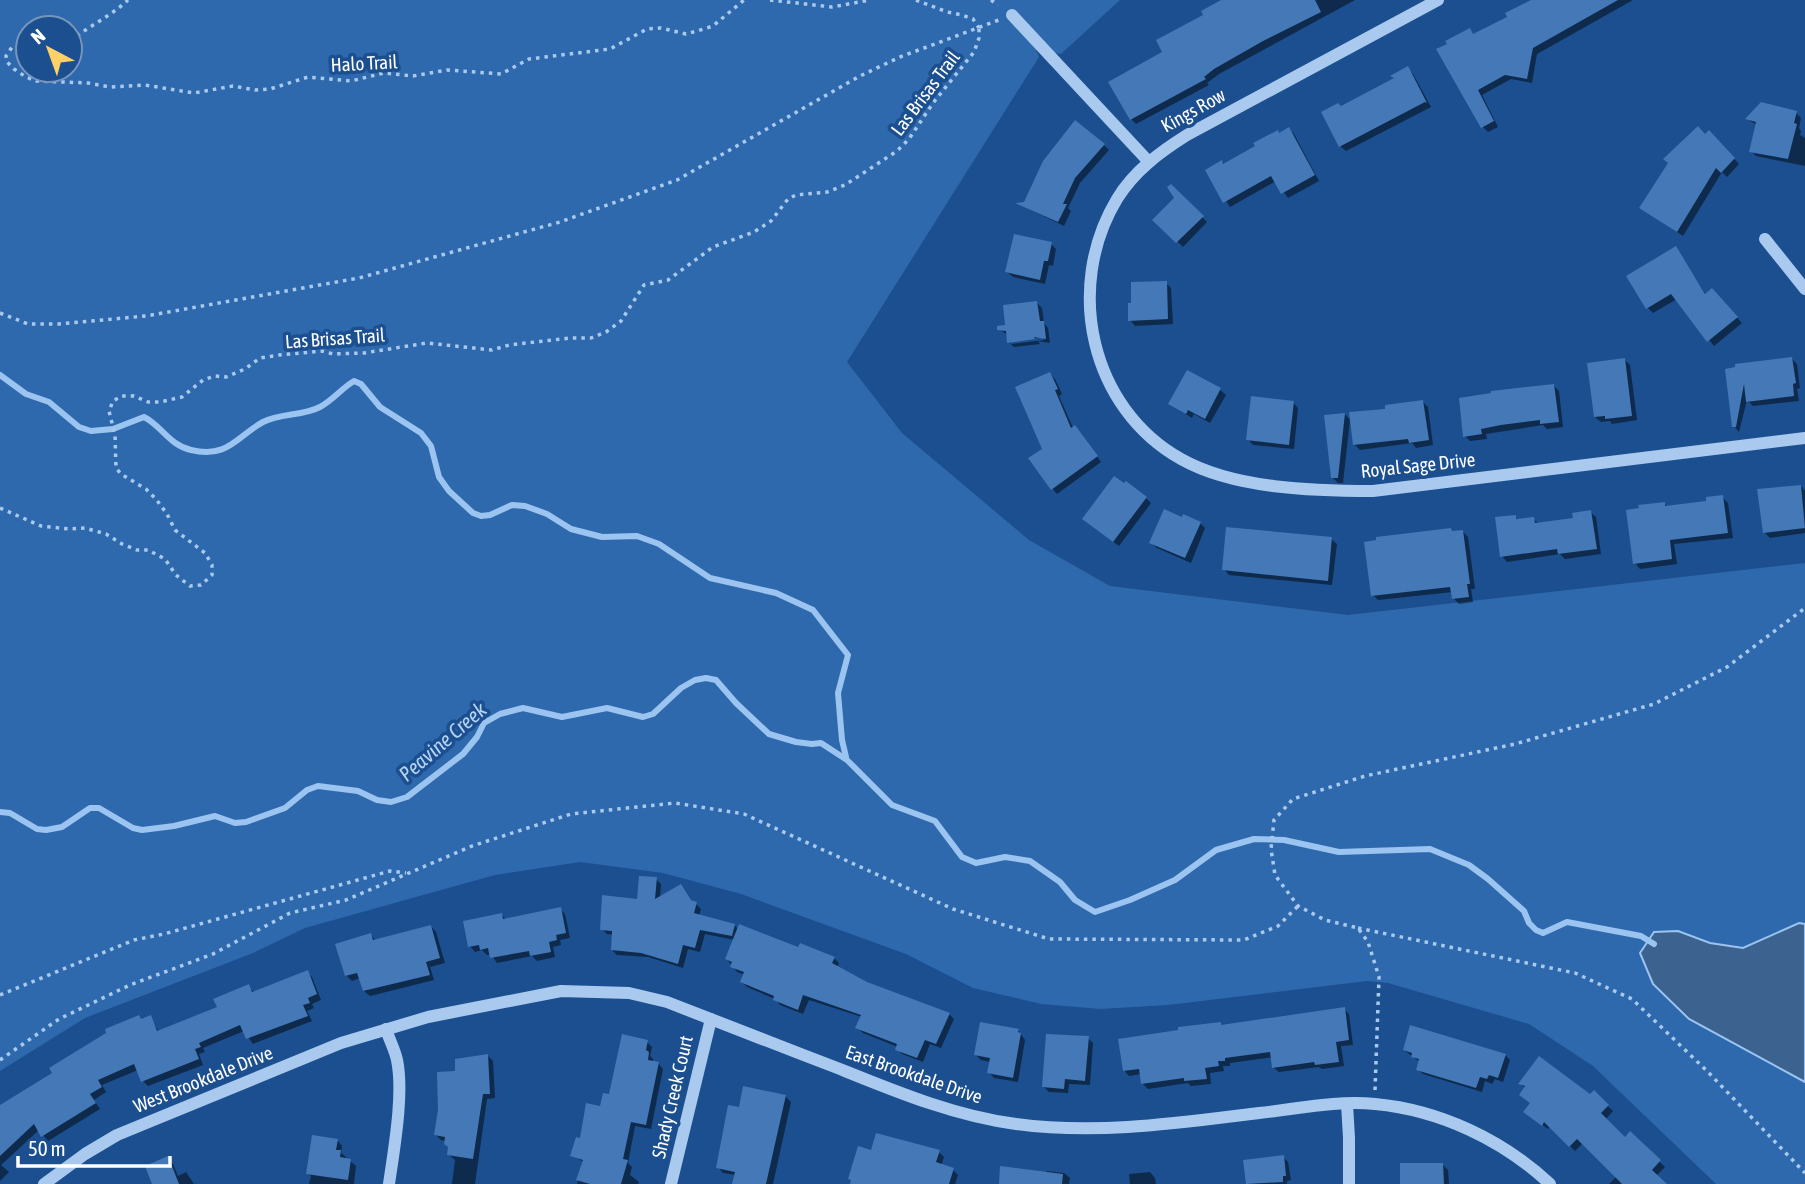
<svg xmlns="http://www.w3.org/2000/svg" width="1805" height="1184" font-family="'Asap Condensed',sans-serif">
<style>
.green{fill:#2e69ad;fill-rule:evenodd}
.water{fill:#3c6290;stroke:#9cc4f0;stroke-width:2}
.shadow{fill:#0007;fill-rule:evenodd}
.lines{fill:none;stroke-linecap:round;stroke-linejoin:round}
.stream{stroke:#9cc4f0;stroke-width:6}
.building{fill:#4478b7}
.path{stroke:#a9c9ee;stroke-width:3.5;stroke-dasharray:3.5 5;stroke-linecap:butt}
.minor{stroke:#a9c9ee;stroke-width:12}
.labels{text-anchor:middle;stroke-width:7;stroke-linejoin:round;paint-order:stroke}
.street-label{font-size:19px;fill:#fff;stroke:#1b4f8f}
.water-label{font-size:21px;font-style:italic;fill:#b5d3f5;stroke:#1b4f8f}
</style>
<rect width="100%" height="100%" fill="#1b4f8f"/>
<path class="green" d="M 0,0 L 1120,0 L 1061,54 L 1036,50 L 1039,57 L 847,362 L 902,433 L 1029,540 L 1110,586 L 1348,615 L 1805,563 L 1805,1184 L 1716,1184 L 1593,1066 L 1529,1024 L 1388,983 L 1367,981 L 1168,1005 L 1100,1009 L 1041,1004 L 973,988 L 906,954 L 741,894 L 663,873 L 580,862 L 495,875 L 305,928 L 253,953 L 85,1018 L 0,1071 ZM 28,28 L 70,28 L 70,70 L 28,70 Z"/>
<path class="water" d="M 1799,923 L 1805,924 L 1805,1082 L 1689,1019 L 1653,984 L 1640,953 L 1654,932 L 1678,931 L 1710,943 L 1743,948 Z"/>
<g class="shadow">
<path d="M 1225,0 L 1355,0 L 1219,74 L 1207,83 L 1209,85 L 1136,124 L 1131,119 L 1164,53 Z"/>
<path d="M 1535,0 L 1633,0 L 1537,54 L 1532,83 L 1511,79 L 1482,95 L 1498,127 L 1488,132 L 1483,127 L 1439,50 L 1509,18 Z"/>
<path d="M 1408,69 L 1413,74 L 1431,107 L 1346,151 L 1340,146 L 1341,108 L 1397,79 Z"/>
<path d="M 1796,113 L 1801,118 L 1799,128 L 1801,131 L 1800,135 L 1805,138 L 1805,166 L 1756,156 L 1751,151 L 1757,125 L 1747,119 Z"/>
<path d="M 1289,129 L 1294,134 L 1319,181 L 1288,198 L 1276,181 L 1230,207 L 1207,170 L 1222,162 L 1225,165 Z"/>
<path d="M 1709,133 L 1739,164 L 1727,177 L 1722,172 L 1683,236 L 1642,208 Z"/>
<path d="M 1104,145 L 1109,150 L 1080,183 L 1068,208 L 1071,211 L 1064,226 L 1019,204 L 1025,204 Z"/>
<path d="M 1171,186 L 1207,222 L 1183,247 L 1155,220 L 1176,198 Z"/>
<path d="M 1051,244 L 1056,249 L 1053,266 L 1049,265 L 1045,284 L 1013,277 L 1007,272 Z"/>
<path d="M 1676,248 L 1706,295 L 1712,291 L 1742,323 L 1714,346 L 1677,299 L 1653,313 L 1648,308 Z"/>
<path d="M 1166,283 L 1171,288 L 1173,324 L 1135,326 L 1130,320 Z"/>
<path d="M 1037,303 L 1042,308 L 1044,323 L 1048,328 L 1050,343 L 1038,341 L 1040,344 L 1014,347 L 1009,342 L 1008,335 L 999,329 L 1007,327 ZM 1044,337 L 1044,340 L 1011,344 L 1011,341 Z"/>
<path d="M 1791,358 L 1797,364 L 1800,388 L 1797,389 L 1799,401 L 1753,406 L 1747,400 L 1739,432 L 1734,426 L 1727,370 Z"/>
<path d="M 1625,360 L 1630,365 L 1637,420 L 1612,424 L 1610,421 L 1601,422 L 1595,417 Z"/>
<path d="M 1188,372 L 1220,390 L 1226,395 L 1210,423 L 1194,414 L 1192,418 L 1170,404 Z"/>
<path d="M 1050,374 L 1055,379 L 1062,394 L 1059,396 L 1073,428 L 1080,432 L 1101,462 L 1057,494 L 1052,488 L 1044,449 Z"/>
<path d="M 1554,386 L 1559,391 L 1563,427 L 1547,429 L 1543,425 L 1486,434 L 1487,439 L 1470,441 L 1465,436 Z"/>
<path d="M 1293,402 L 1298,408 L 1294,449 L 1253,445 L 1248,439 Z"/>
<path d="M 1423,402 L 1428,407 L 1433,445 L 1416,448 L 1412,443 L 1360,450 L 1354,444 Z"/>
<path d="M 1345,414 L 1350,420 L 1343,483 L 1338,483 L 1332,477 Z"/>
<path d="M 1801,486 L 1805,491 L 1805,533 L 1770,538 L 1765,533 Z"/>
<path d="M 1722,497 L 1728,503 L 1733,538 L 1674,544 L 1677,564 L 1640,569 L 1635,563 L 1664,504 L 1668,507 L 1708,503 Z"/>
<path d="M 1146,498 L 1151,503 L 1119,546 L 1089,524 Z"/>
<path d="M 1590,512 L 1596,517 L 1601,554 L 1565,559 L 1560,554 L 1507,562 L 1502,556 L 1515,517 L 1519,521 L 1533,519 L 1539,524 L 1575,519 Z"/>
<path d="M 1200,523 L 1205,528 L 1191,563 L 1157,548 L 1151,543 Z"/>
<path d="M 1463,532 L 1468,537 L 1475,589 L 1471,589 L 1473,602 L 1459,604 L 1454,599 L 1453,592 L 1378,600 L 1373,595 L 1453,533 Z"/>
<path d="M 1331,539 L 1337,544 L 1332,585 L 1229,575 L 1224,569 Z"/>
<path d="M 656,879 L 661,884 L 660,898 L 696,904 L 701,909 L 699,916 L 734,925 L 739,930 L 799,949 L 834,958 L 839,963 L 837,968 L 866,983 L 949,1014 L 954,1019 L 941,1048 L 930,1044 L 923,1062 L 902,1054 L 897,1049 L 898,1047 L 863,1033 L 858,1028 L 862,1017 L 809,1000 L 803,1014 L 780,1005 L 775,999 L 747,987 L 742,982 L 745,975 L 737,972 L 727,959 L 735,940 L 705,934 L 700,952 L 688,949 L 683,968 L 648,957 L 617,955 L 612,950 L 614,935 L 607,934 L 602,929 L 639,900 Z"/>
<path d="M 560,909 L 565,914 L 570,938 L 560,940 L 561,945 L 553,947 L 555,957 L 537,961 L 532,956 L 497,963 L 491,954 L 487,955 L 482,950 L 475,952 L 470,946 L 502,915 L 506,920 Z"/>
<path d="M 431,926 L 436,932 L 445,963 L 430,967 L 434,980 L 370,996 L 364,991 L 360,978 L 352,981 L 346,975 L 371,935 L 376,941 Z"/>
<path d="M 307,972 L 312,977 L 321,1000 L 312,1004 L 314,1008 L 307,1011 L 312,1021 L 253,1044 L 244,1031 L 203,1048 L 205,1052 L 199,1054 L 203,1065 L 148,1086 L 143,1081 L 138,1070 L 102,1085 L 106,1092 L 94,1100 L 100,1109 L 48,1141 L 39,1130 L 1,1165 L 9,1172 L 0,1181 L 0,1107 L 142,1021 L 150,1018 L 159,1032 L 219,1008 L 248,987 L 255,993 Z"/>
<path d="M 1344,1009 L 1349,1014 L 1353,1045 L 1341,1046 L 1344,1066 L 1322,1069 L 1319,1067 L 1279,1072 L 1273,1067 L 1273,1057 L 1230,1063 L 1230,1066 L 1223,1066 L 1224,1071 L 1210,1073 L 1211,1084 L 1191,1086 L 1188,1083 L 1148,1089 L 1142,1083 L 1141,1074 L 1129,1076 L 1124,1070 L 1220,1024 L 1223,1027 Z"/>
<path d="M 1018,1030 L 1025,1040 L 1018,1082 L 994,1078 L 989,1072 L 991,1062 L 981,1060 L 976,1055 Z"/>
<path d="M 1088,1038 L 1093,1043 L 1090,1085 L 1069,1084 L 1068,1093 L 1049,1092 L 1044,1087 Z"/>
<path d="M 647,1042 L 652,1047 L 650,1056 L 653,1059 L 653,1063 L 658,1063 L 663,1069 L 651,1129 L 635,1126 L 628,1163 L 632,1167 L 630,1175 L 639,1182 L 638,1184 L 577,1184 L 584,1162 L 572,1155 Z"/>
<path d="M 1404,1050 L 1505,1055 L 1510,1060 L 1503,1082 L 1495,1079 L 1492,1084 L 1485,1081 L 1482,1092 L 1423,1074 L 1418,1069 L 1420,1062 Z"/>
<path d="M 488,1056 L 493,1061 L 495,1098 L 487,1099 L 475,1184 L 452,1184 L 455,1160 L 448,1154 L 449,1147 L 446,1141 L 441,1140 L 436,1135 L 457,1073 Z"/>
<path d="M 1520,1083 L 1591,1097 L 1594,1093 L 1613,1111 L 1605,1120 L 1625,1139 L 1630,1134 L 1665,1167 L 1656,1176 L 1664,1184 L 1609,1184 L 1616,1177 L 1583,1143 L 1575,1151 L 1550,1126 L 1548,1129 L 1531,1117 L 1532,1104 L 1525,1088 Z"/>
<path d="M 785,1096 L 791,1102 L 773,1184 L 734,1184 L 736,1175 L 723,1173 L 718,1167 L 741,1109 Z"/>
<path d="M 337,1140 L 342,1146 L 341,1153 L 346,1157 L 345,1160 L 350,1161 L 356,1166 L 354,1184 L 309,1184 L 311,1176 L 308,1174 Z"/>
<path d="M 939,1152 L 944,1157 L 941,1166 L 953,1170 L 958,1175 L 955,1184 L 852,1184 L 872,1153 Z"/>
<path d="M 1283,1157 L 1288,1162 L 1291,1180 L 1287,1181 L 1287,1184 L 1248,1184 L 1244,1162 Z"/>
<path d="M 168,1159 L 173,1164 L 178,1176 L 186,1172 L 194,1184 L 154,1184 Z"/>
<path d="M 1443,1165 L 1448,1170 L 1449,1184 L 1402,1184 Z"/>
<path d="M 1046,1171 L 1064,1173 L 1070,1178 L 1069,1184 L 1000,1184 L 1046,1173 Z"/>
<path d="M 1150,1172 L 1155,1178 L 1156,1184 L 1130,1184 L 1129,1174 Z"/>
</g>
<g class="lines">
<g class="stream">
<path d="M 0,375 L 26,394 L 49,402 L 79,427 L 91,431 L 113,429 L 144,417 C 162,426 169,445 191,450 C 228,459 237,436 263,422 C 280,413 303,416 320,407 C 333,400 342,388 354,381 L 361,384 L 380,407 L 421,433 L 431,446 L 439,477 L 449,491 L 473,513 L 481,516 L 490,515 L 512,505 L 525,506 L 547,514 L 571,529 L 602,537 L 637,536 L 659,544 L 710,578 L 776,593 L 813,610 L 848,655 L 838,693 L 842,740 L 846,757"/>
<path d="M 0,812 L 10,813 L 37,829 L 46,830 L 62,827 L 90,808 L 99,808 L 133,828 L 142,830 L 174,826 L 215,816 L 235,823 L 246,822 L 285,808 L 307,790 L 318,786 L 358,791 L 377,800 L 391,802 L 407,797 L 463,754 L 477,737 L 484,723 L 500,714 L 523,708 L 562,717 L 607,708 L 643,717 L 653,714 L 681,688 L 695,680 L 706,678 L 716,680 L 736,703 L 769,734 L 796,742 L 812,744 L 821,743 L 847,760 L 892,805 L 935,821 L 962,857 L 976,863 L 1005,857 L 1030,861 L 1060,882 L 1075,900 L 1095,912 L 1130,900 L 1175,880 L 1216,850 L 1254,839 L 1284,840 L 1339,852 L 1430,849 L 1469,865 L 1488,879 L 1524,911 L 1529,923 L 1536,930 L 1543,933 L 1567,922 L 1641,936 L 1654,944"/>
</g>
</g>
<g class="building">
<path d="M 1221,0 L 1315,0 L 1321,12 L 1263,41 L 1214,69 L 1204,77 L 1206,79 L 1130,120 L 1108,82 L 1162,52 L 1156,40 L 1203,15 L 1201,11 Z"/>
<path d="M 1531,0 L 1618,0 L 1533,48 L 1527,79 L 1505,75 L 1478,90 L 1494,121 L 1481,128 L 1436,49 L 1447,44 L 1445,41 L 1470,28 L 1473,34 L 1507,17 L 1505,13 Z"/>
<path d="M 1408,66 L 1427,103 L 1425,102 L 1339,147 L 1321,112 L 1338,103 L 1341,106 L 1394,78 L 1390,76 Z"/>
<path d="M 1761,102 L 1797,111 L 1794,123 L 1797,124 L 1788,159 L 1749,152 L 1756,122 L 1745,119 Z"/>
<path d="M 1075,120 L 1105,144 L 1075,178 L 1063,204 L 1067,204 L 1058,222 L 1015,203 L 1024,202 L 1043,161 Z"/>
<path d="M 1698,126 L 1705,134 L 1709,130 L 1735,158 L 1721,173 L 1716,168 L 1677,232 L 1639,208 L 1668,163 L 1663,159 Z"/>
<path d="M 1289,127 L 1315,175 L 1281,194 L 1271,176 L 1223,203 L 1205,170 L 1222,160 L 1223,164 L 1255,146 L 1253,143 L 1278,130 L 1279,133 Z"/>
<path d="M 1171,184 L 1204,216 L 1176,243 L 1152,220 L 1174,198 L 1167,187 Z"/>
<path d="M 1014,234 L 1052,242 L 1048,261 L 1044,261 L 1040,280 L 1005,272 Z"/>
<path d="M 1676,246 L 1705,294 L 1712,288 L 1738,317 L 1707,342 L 1671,294 L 1646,309 L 1626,276 Z"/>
<path d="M 1167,281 L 1168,319 L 1128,321 L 1128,303 L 1131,303 L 1131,282 Z"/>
<path d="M 1037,301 L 1040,321 L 1044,321 L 1046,339 L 1034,337 L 1035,339 L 1007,343 L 1006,331 L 997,330 L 997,326 L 1005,325 L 1003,305 Z"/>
<path d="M 1792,357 L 1796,383 L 1793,384 L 1794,396 L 1746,402 L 1744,384 L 1736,427 L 1732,427 L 1725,369 L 1735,367 L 1735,364 Z"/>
<path d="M 1625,358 L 1632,416 L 1605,419 L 1605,416 L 1594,417 L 1587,363 Z"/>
<path d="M 1187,370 L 1221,388 L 1205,419 L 1188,410 L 1186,414 L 1168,404 Z"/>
<path d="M 1050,372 L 1058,389 L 1055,390 L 1071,428 L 1075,425 L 1098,456 L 1051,490 L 1028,458 L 1042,449 L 1015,387 Z"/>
<path d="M 1554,384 L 1559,422 L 1540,424 L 1540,420 L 1501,425 L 1481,429 L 1482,434 L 1463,437 L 1459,398 L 1491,393 L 1491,391 Z"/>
<path d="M 1251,396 L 1294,401 L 1289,445 L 1246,440 Z"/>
<path d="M 1423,400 L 1429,440 L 1409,443 L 1408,439 L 1353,445 L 1349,412 L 1385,409 L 1385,405 Z"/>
<path d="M 1345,413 L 1338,478 L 1331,478 L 1324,415 Z"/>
<path d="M 1114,476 L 1124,483 L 1126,481 L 1147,497 L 1113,542 L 1082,519 Z"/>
<path d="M 1801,485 L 1805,528 L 1763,533 L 1757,489 Z"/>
<path d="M 1723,495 L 1728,533 L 1670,540 L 1672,559 L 1633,564 L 1626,510 L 1639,508 L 1638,505 L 1665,502 L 1665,506 L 1706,501 L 1706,497 Z"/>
<path d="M 1164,509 L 1182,517 L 1183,514 L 1201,522 L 1185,558 L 1149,543 Z"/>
<path d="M 1591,510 L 1597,549 L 1558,554 L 1557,549 L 1500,557 L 1495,517 L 1516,515 L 1516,519 L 1534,517 L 1535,523 L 1573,518 L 1572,513 Z"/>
<path d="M 1226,527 L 1332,537 L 1328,581 L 1222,570 Z"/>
<path d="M 1451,528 L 1452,531 L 1463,530 L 1470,584 L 1467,584 L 1469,597 L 1452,599 L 1450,587 L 1371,596 L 1364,542 L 1376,540 L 1376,537 Z"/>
<path d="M 639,876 L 657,877 L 655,899 L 681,884 L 691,900 L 697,902 L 694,913 L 735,924 L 732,936 L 700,930 L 695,948 L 683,945 L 678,964 L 641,953 L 611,950 L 612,931 L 600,930 L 602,895 L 637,899 Z"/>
<path d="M 561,907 L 566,933 L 556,935 L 557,940 L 549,942 L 551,952 L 530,956 L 529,951 L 490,958 L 488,948 L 480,950 L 479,945 L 468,947 L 463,921 L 502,913 L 503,919 Z"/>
<path d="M 739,924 L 798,947 L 800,943 L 835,957 L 832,963 L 867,982 L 950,1013 L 936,1044 L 925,1040 L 917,1058 L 895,1050 L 897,1044 L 855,1028 L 861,1015 L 803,995 L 798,1010 L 773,1000 L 774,996 L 740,982 L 744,972 L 730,967 L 732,962 L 725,959 Z"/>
<path d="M 431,925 L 440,958 L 426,962 L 430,975 L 363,991 L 357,973 L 345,976 L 335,944 L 371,933 L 373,940 Z"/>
<path d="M 308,970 L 317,994 L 308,998 L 310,1003 L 303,1005 L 308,1016 L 246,1039 L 240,1025 L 199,1043 L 201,1047 L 195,1049 L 199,1059 L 141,1082 L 134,1064 L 98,1080 L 102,1087 L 90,1094 L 96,1103 L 41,1137 L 34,1124 L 0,1156 L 0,1105 L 52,1073 L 49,1068 L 106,1033 L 105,1029 L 139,1015 L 141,1019 L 151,1015 L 157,1031 L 217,1007 L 213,999 L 249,984 L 252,992 Z"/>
<path d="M 1345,1007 L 1349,1040 L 1336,1042 L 1339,1062 L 1315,1065 L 1314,1062 L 1272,1068 L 1270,1052 L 1225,1058 L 1225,1061 L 1218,1061 L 1219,1066 L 1205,1068 L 1207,1079 L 1184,1081 L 1184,1078 L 1141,1084 L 1139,1069 L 1123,1071 L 1118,1039 L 1178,1030 L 1178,1027 L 1221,1022 L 1221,1025 Z"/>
<path d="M 980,1022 L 1019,1029 L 1018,1032 L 1021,1033 L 1013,1078 L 987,1073 L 990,1058 L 974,1055 Z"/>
<path d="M 1410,1025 L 1506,1054 L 1498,1078 L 1489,1075 L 1487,1079 L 1480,1077 L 1476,1088 L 1416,1070 L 1419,1059 L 1411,1057 L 1412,1053 L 1403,1050 Z"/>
<path d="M 622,1034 L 648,1040 L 646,1050 L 649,1052 L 648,1060 L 659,1062 L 646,1125 L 631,1122 L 623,1159 L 628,1160 L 621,1184 L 590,1184 L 576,1180 L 583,1160 L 570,1156 L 576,1137 L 580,1138 L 586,1103 L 600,1106 L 603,1093 L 609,1094 Z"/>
<path d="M 1046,1034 L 1089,1036 L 1085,1081 L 1065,1079 L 1064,1089 L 1042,1087 Z"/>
<path d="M 488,1054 L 490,1094 L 483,1094 L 473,1159 L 447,1155 L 448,1147 L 444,1144 L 445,1137 L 434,1135 L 438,1110 L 437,1072 L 455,1071 L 455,1059 Z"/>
<path d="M 1539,1056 L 1590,1094 L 1594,1090 L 1609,1105 L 1601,1113 L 1625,1137 L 1630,1131 L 1661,1160 L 1652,1170 L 1667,1184 L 1622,1184 L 1577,1139 L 1569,1147 L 1544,1122 L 1542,1126 L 1523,1112 L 1530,1103 L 1519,1095 L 1525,1086 L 1518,1084 Z"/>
<path d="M 743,1086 L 786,1095 L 766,1184 L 732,1184 L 735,1172 L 716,1168 L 728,1105 L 739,1107 Z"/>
<path d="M 876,1133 L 940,1150 L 936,1162 L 954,1168 L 949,1184 L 850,1184 L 851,1180 L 848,1179 L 858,1146 L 871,1150 Z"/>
<path d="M 312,1135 L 338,1139 L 336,1150 L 341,1150 L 340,1157 L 351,1159 L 348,1180 L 306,1174 Z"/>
<path d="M 1284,1155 L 1286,1176 L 1283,1176 L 1283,1182 L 1246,1184 L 1243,1160 Z"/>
<path d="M 168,1156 L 179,1184 L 152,1184 L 145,1166 Z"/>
<path d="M 1400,1163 L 1443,1163 L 1444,1184 L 1400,1184 Z"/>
<path d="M 1000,1166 L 1063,1174 L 1062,1184 L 999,1184 Z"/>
</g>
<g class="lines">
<g class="path">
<path d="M 770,0 L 832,7 L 870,0"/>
<path d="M 916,0 L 947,12 L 962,15 L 973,19 L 979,28"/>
<path d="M 991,0 L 998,5"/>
<path d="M 70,41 C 89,26 111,16 128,0"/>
<path d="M 28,50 L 12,47 L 6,56 L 7,62 L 14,69 L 26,77 L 36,81 L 88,83 L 110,87 L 145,85 L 194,93 L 233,86 L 255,90 L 270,89 L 308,77 L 351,81 L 384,73 L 413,76 L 447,70 L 501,74 L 529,59 L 610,49 L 647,29 L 661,28 L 686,34 L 697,31 L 713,26 L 744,0"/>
<path d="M 0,313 L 28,324 L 58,324 L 146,316 L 359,278 L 560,222 L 677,180 L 860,76 L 900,57 L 999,20"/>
<path d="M 0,508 L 41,526 L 69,529 L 85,528 L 106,534 L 122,544 L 137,550 L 148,550 L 165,559 L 176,575 L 190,586 L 201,585 L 212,575 L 212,565 L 205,553 L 175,530 L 167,514 L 156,499 L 146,489 L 121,474 L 116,468 L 115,435 L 109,411 L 113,401 L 122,396 L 134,396 L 148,402 L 160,402 L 182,397 L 203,380 L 215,376 L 226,377 L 245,369 L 260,358 L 279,355 L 322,351 L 333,354 L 364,353 L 427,343 L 492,350 L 509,345 L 570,338 L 591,338 L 606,332 L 621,321 L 644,285 L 668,280 L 713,247 L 754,232 L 771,221 L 788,199 L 796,195 L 827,192 L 845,185 L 897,151 L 909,139 L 933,103 L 974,52 L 979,38 L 979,28"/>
<path d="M 1358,928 L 1575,973 L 1632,999 L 1707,1071 L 1805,1173"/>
<path d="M 0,995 L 134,940 L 164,934 L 390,871 L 406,873"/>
<path d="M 0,1060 L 59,1019 L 130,985 L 213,954 L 290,913 L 346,900 L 472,846 L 571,814 L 675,803 L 744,814 L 953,909 L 1049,939 L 1244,940 L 1278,926 L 1298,906"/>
<path d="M 1375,1090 L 1379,977 L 1368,942 L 1358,928 L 1325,920 L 1298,906 L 1275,875 L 1271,849 L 1274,820 L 1293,799 L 1365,776 L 1515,744 L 1654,704 L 1727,667 L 1805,608"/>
</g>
<g class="minor">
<path d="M 1438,0 L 1187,135 C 1160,152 1134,171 1117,199 C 1064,287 1090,408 1181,459 C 1234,489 1314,491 1373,491 L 1805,438"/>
<path d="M 1012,15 L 1149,162"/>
<path d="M 1765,239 L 1805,289"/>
<path d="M 386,1029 C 389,1039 395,1050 397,1060 C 404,1094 394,1149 389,1184"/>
<path d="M 1347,1104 L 1349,1138 L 1349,1184"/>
<path d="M 44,1184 L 85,1154 L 117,1135 L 341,1043 L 428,1017 L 561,991 L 629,993 L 667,1002 C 724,1024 782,1047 840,1069 C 897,1092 955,1116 1016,1124 C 1098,1135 1178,1123 1259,1113 C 1297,1109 1337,1100 1375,1104 C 1440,1110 1503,1140 1550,1184"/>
<path d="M 671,1184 L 711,1019"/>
</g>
</g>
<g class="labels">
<g class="street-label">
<text transform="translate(364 63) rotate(-3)" y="7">Halo Trail</text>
<text transform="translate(925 93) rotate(-53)" y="7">Las Brisas Trail</text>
<text transform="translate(1193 110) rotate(-29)" y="7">Kings Row</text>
<text transform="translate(335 338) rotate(-4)" y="7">Las Brisas Trail</text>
<text transform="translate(1418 465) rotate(-6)" y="7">Royal Sage Drive</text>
<text transform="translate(914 1074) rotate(19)" y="7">East Brookdale Drive</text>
<text transform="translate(203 1079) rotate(-22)" y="7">West Brookdale Drive</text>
<text transform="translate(672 1097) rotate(-77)" y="7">Shady Creek Court</text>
</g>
<g class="water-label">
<text transform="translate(443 742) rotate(-41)" y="7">Peavine Creek</text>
</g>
</g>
<g transform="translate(49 49) rotate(319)"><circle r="33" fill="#1b4f8f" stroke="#7695bc" stroke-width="2"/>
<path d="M0-5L12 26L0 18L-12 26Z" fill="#ffd166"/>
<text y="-10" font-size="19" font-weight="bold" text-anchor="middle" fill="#ffffff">N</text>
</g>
<path d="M18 1156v10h152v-10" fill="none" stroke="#ffffff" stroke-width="3.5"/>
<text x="28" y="1156" font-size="21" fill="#ffffff" stroke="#1b4f8f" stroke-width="5" paint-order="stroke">50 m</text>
</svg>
